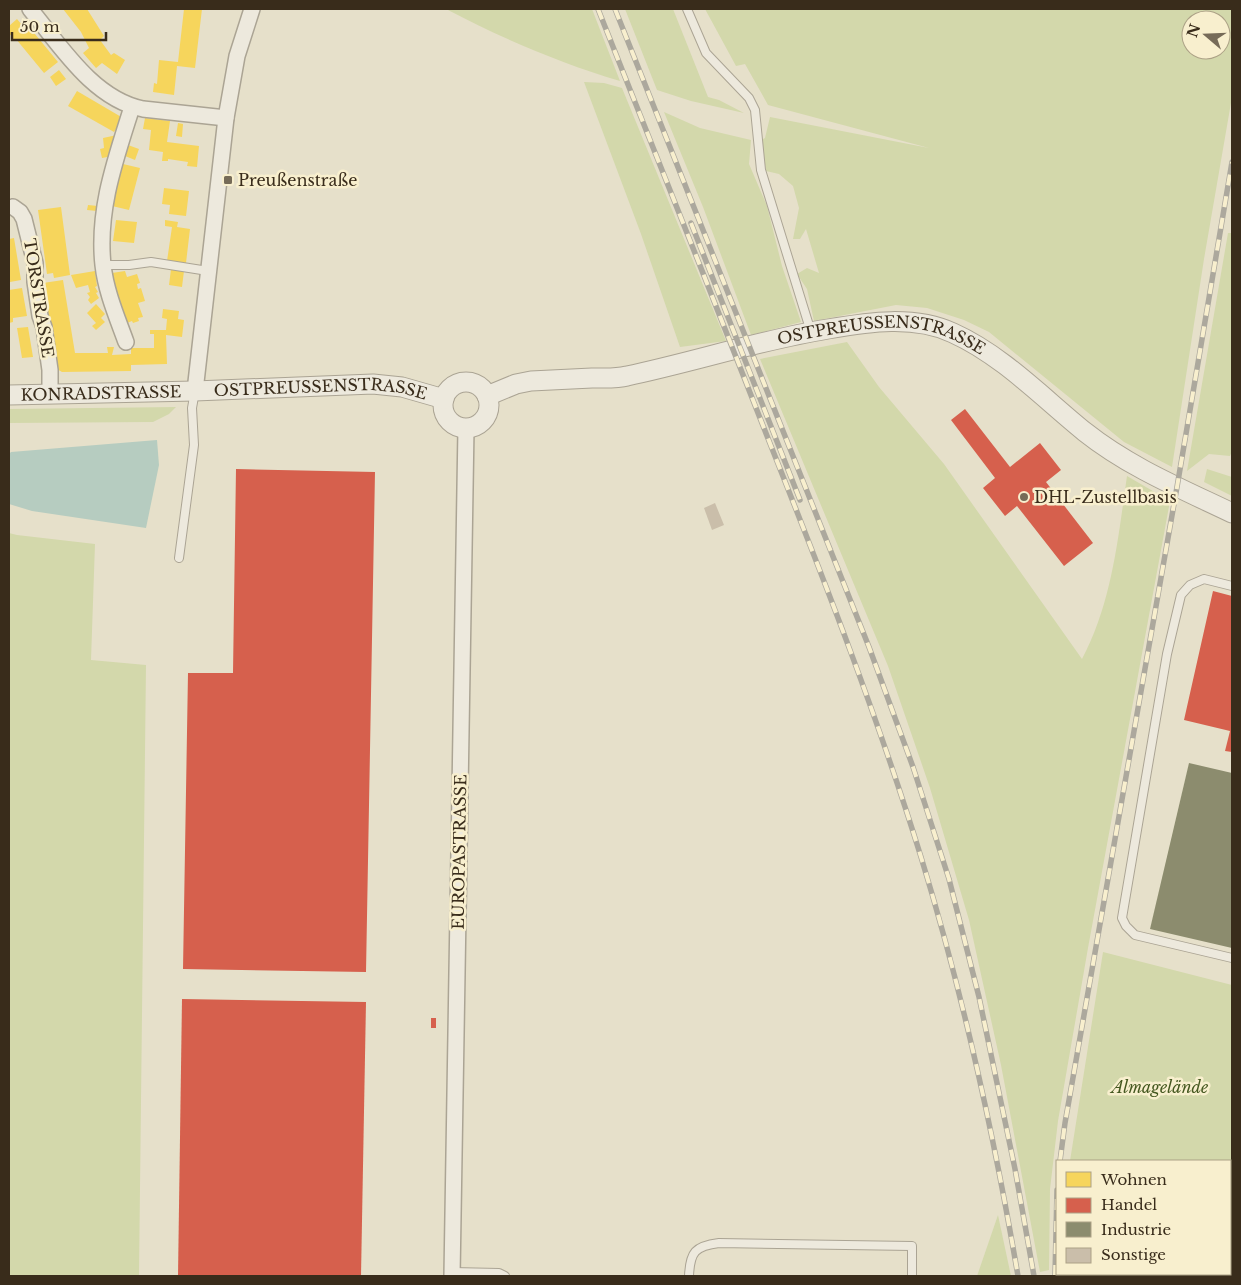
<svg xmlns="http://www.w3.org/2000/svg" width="1241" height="1285" font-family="'Libre Baskerville',serif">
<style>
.green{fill:#d3d8ab;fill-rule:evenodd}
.water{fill:#b6ccc0}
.homes{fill:#f6d55c}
.shops{fill:#d6604d}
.industry{fill:#8c8c6e}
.building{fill:#cabeaa}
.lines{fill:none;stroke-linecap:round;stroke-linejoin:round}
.service-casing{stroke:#aba494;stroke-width:10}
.minor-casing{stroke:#aba494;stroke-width:18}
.tertiary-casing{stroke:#aba494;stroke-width:21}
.service{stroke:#ede9dd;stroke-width:8}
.minor{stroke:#ede9dd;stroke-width:15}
.tertiary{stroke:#ede9dd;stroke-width:19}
.rail-casing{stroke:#aca89d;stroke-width:5.5}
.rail{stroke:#f8efce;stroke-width:4;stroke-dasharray:11;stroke-linecap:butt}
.poi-dot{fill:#766b58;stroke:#f8efce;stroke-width:2}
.labels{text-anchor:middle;stroke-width:5;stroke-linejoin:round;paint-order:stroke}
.poi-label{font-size:16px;fill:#392c1b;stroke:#f8efce;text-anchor:start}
.street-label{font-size:16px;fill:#392c1b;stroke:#f8efce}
.park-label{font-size:16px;font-style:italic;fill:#455820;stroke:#f8efce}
</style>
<rect width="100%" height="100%" fill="#e6e0ca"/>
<g class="green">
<path d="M 446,9 L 592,9 L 620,81 C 560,63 501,38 446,9 Z"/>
<path d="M 625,9 L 673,9 L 708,97 L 719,100 L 744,113 L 691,101 L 657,90 Z"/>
<path d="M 705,9 L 1232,9 L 1232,97 L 1204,259 L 1172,467 L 1124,442 L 989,332 L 964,320 L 927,308 L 896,305 L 814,321 L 807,289 L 797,274 L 807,268 L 819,273 L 806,229 L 800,239 L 793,239 L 799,208 L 793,186 L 779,174 L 766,171 L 761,140 L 765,138 L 770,117 L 929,148 L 768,105 L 745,64 L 736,66 ZM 1191,20 L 1221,20 L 1221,50 L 1191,50 Z"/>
<path d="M 584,82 L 604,83 L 622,88 L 726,341 L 680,347 L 641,234 Z"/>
<path d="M 664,112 L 700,128 L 751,140 L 749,164 L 767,206 L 782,266 L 801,322 L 751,335 L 703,207 Z"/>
<path d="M 1228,233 L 1232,233 L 1232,451 L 1230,456 L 1209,454 L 1187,471 Z"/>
<path d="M 847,342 L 879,387 L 944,464 L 1082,659 C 1112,603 1118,538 1127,476 L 1170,501 L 1088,948 L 1058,1121 L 1050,1189 L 1049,1270 L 1040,1272 L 1001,1065 L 969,920 L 930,788 L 888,666 L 760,359 Z"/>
<path d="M 176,407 L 169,414 L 153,422 L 9,423 L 9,409 Z"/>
<path d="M 1207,469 L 1232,477 L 1232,496 L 1204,482 Z"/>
<path d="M 9,533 L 17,535 L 95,544 L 91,660 L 146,665 L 139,1276 L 9,1276 Z"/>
<path d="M 1103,952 L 1232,985 L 1232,1276 L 1065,1276 L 1065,1274 L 1230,1274 L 1230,1161 L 1070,1161 Z"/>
<path d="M 998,1215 L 1011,1276 L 977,1276 Z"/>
</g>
<path class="water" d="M 157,440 L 159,465 L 146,528 L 32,511 L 9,504 L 9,454 L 11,452 Z"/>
<g class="homes">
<path d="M 63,9 L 87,9 L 104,36 L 100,40 L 111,55 L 114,53 L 125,60 L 117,74 L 102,63 L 96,68 L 83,53 L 89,48 L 81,32 Z"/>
<path d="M 184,9 L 202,9 L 195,68 L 177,66 L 174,95 L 153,92 L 154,83 L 157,84 L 159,60 L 178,62 Z"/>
<path d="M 17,19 L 27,31 L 30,28 L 58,62 L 44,73 L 16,39 L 15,41 L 9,33 L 9,26 Z"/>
<path d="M 59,70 L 66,79 L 56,86 L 50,77 Z"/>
<path d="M 77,91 L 123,118 L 114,132 L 68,106 Z"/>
<path d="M 145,118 L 170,121 L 167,142 L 199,146 L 197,167 L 187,166 L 188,162 L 168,159 L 168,161 L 162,161 L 163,152 L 149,150 L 151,130 L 143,129 Z"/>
<path d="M 178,123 L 183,124 L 182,137 L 176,136 Z"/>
<path d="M 117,135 L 113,156 L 102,158 L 100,149 L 104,148 L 103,138 Z"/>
<path d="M 128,145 L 139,149 L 135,160 L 125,156 Z"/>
<path d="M 123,164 L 140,168 L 129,210 L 112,206 Z"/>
<path d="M 164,188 L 189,191 L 186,216 L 169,214 L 170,205 L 162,204 Z"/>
<path d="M 88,205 L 98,206 L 97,211 L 87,210 Z"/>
<path d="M 61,207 L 70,275 L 54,278 L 53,273 L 47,274 L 38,210 Z"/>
<path d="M 116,220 L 137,222 L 134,243 L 113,241 Z"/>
<path d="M 165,220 L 178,222 L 177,227 L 190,229 L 186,263 L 167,261 L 172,227 L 165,226 Z"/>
<path d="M 14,238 L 21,280 L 10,282 L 9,239 Z"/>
<path d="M 171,269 L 184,271 L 182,287 L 169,285 Z"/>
<path d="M 95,271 L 97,286 L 95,287 L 98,292 L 96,293 L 99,298 L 91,304 L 88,300 L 90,297 L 87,293 L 90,292 L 88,285 L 76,288 L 71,275 Z"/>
<path d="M 125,271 L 127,277 L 137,274 L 140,283 L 137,284 L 138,289 L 141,288 L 145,301 L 138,303 L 143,317 L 138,318 L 139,321 L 133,323 L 132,321 L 127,323 L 118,298 L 115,299 L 113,294 L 117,293 L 112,273 Z"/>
<path d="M 63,280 L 75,353 L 108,353 L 107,347 L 114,347 L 112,355 L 131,354 L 131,348 L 154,348 L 154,334 L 150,334 L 150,330 L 166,330 L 167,319 L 162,318 L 163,309 L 179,311 L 178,319 L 184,320 L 182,337 L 166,335 L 167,364 L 131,365 L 131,371 L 62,372 L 57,369 L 43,283 Z"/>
<path d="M 22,288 L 27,316 L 13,318 L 13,322 L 9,323 L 9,290 Z"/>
<path d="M 96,304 L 105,314 L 101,318 L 105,322 L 96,330 L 92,326 L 96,323 L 87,313 Z"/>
<path d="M 28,327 L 33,357 L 22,358 L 17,328 Z"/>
</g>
<g class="shops">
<path d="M 965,409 L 1010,467 L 1040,443 L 1061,470 L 1046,482 L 1093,543 L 1064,566 L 1017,506 L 1005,516 L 983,488 L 995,478 L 951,420 Z"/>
<path d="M 236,469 L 375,472 L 366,972 L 183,969 L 188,673 L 233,673 Z"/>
<path d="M 1213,591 L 1232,596 L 1232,752 L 1225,751 L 1230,731 L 1184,720 Z"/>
<path d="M 182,999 L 366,1002 L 361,1276 L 178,1276 Z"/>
<rect x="431" y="1018" width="5" height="10"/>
</g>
<path class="industry" d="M 1189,763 L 1232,773 L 1232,948 L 1150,929 Z"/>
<path class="building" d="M 715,503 L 724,525 L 712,530 L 704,508 Z"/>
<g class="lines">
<defs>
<g id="service">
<path d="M 687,9 L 706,53 L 749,98 L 755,110 L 761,170 L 811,332"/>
<path d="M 103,265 L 129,265 L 151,262 L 208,271"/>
<path d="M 179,558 L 194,445 L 192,408 L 195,391"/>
<path d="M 1232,586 L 1204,579 L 1190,585 L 1181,595 L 1167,654 L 1122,918 L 1126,926 L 1135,935 L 1232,958"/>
<path d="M 452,1272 L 499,1273 L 505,1276"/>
<path d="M 689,1276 C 690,1252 695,1246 719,1243 L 912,1246 L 912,1276"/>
</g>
<g id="minor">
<path d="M 30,9 C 60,45 93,99 143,109 L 226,118"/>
<path d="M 13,207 L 20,212 L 24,219 L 35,263 L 35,282 L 40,316 L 44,327 L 50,370 L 50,394"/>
<path d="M 126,342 C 117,317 106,292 103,265 C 97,209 116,158 132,107"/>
<path d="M 195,391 L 226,118 L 237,56 L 252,9"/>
<path d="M 452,1276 L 466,428"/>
</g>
<g id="tertiary">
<circle cx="466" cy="405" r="23"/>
<path id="s1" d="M 9,395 L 195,391 L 373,384 L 402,387 L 444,399"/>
<path id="s2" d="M 487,396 L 516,384 L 531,381 C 552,380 572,379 592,378 C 604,378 616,379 627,376 C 694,362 760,340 828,329 C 869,322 914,315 953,333 C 1002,355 1043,398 1085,432 C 1129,467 1182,489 1232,513"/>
</g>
</defs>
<use href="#service" class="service-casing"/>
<use href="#minor" class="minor-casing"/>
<use href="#tertiary" class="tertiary-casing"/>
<use href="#service" class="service"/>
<use href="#minor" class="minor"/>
<use href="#tertiary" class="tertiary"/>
<defs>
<g id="rail">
<path d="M 598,9 C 656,155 714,300 771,446 C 825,582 878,718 921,857 C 963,994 994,1135 1018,1276"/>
<path d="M 615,9 L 869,647 L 913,767 L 949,879 L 979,997 L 1015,1169 L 1034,1276"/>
<path d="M 691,223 L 800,500"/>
<path d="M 1060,1161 L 1065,1123 L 1177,487 L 1232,162"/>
<path d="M 1055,1276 L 1057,1190"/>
</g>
</defs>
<use href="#rail" class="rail-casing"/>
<use href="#rail" class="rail"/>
</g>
<g class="poi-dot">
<rect x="223" y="175" width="10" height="10" rx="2.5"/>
<circle cx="1024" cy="497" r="5"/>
</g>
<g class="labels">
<g class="poi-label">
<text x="238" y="186">Preußenstraße</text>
<text x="1034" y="503">DHL-Zustellbasis</text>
</g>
<g class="street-label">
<text transform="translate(39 298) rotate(81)" y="6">TORSTRASSE</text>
<text dy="6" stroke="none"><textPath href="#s2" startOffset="405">OSTPREUSSENSTRASSE</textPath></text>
<text dy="6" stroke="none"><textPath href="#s1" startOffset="92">KONRADSTRASSE</textPath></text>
<text dy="6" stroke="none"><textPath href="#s1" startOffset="312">OSTPREUSSENSTRASSE</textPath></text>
<text transform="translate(459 852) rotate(-89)" y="6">EUROPASTRASSE</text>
</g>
<g class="park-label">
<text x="1160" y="1093">Almagelände</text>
</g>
</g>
<rect width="1241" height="1285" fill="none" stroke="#392c1b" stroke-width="20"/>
<rect x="1056" y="1160" width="175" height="115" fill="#f8efce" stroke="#aca186"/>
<rect x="1066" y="1172" width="25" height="15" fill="#f6d55c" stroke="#aca186"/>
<text x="1101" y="1185" font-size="15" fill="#392c1b">Wohnen</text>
<rect x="1066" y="1198" width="25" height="15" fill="#d6604d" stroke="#aca186"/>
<text x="1101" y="1210" font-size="15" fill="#392c1b">Handel</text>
<rect x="1066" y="1222" width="25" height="15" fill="#8c8c6e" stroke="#aca186"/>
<text x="1101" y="1235" font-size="15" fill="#392c1b">Industrie</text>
<rect x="1066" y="1248" width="25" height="15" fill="#cabeaa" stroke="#aca186"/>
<text x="1101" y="1260" font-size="15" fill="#392c1b">Sonstige</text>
<g transform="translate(1206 35) rotate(289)"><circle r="24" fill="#f8efce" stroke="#aca186"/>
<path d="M0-4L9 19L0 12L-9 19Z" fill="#766b58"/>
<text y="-8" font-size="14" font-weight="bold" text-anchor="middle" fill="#392c1b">N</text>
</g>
<path d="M12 32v8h94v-8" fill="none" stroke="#392c1b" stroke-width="2.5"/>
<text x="20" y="32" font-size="15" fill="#392c1b" stroke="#f8efce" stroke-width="4" paint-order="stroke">50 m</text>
</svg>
